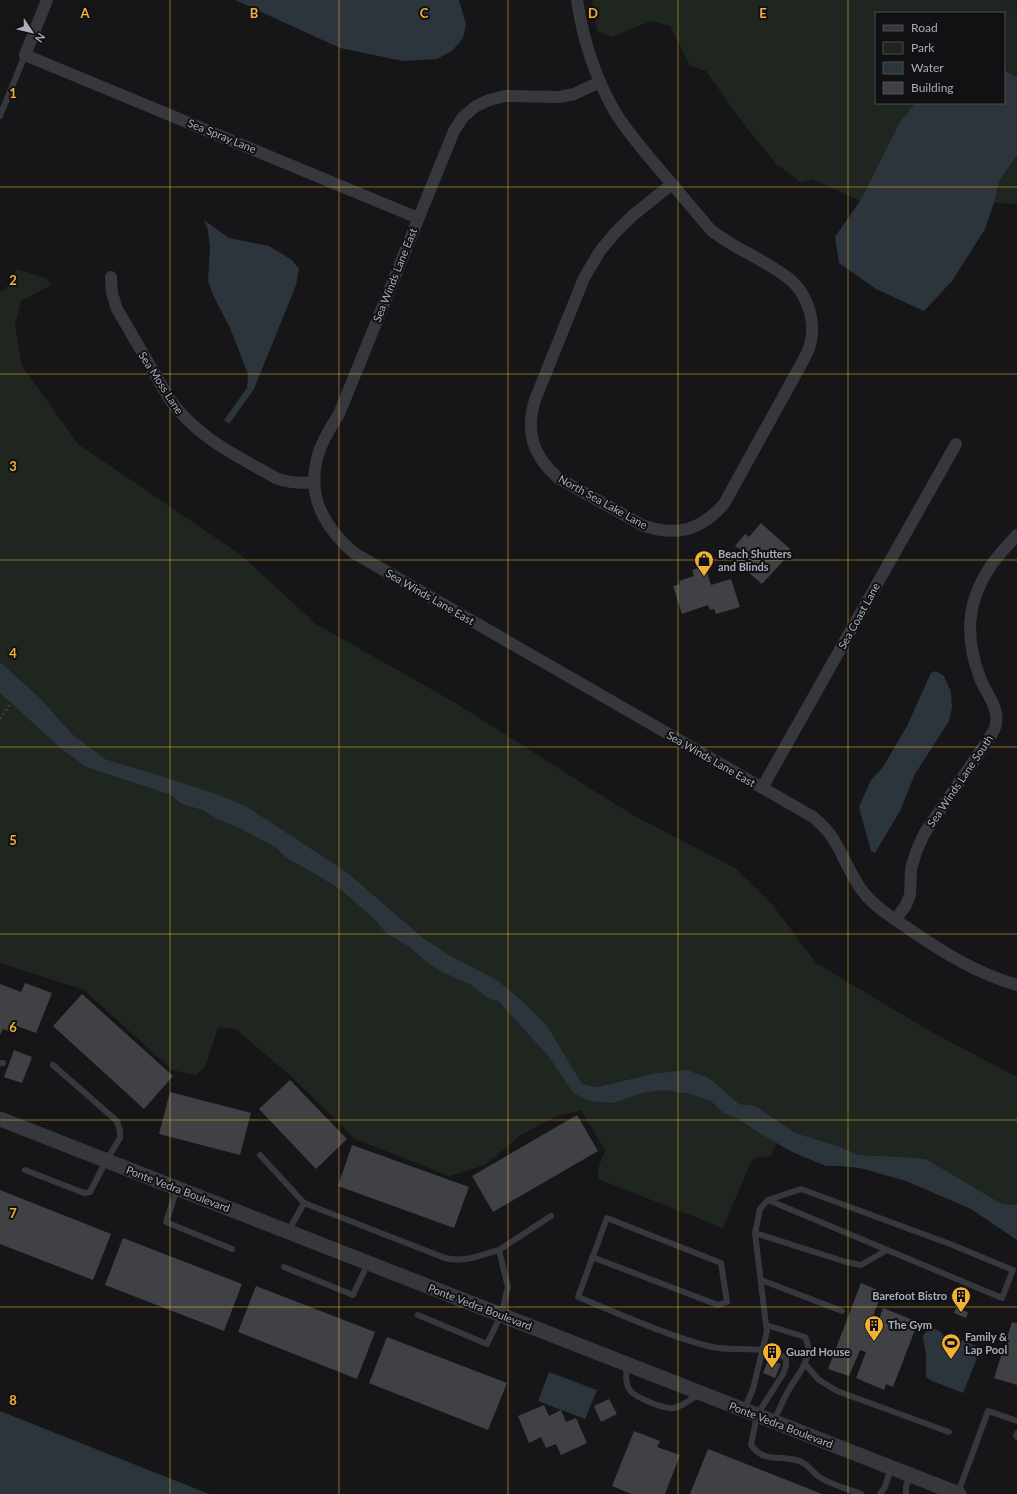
<svg xmlns="http://www.w3.org/2000/svg" width="1017" height="1494" font-family="Lato,sans-serif">
<style>
.built{fill:#222225}
.green{fill:#1e261f}
.water{fill:#2c353c}
.building{fill:#404145}
.lines{fill:none;stroke-linecap:round;stroke-linejoin:round}
.path{stroke:#3d3f44;stroke-width:2.5;stroke-dasharray:2 3;stroke-linecap:butt}
.service{stroke:#37383d;stroke-width:6}
.minor{stroke:#37383d;stroke-width:12}
.tertiary{stroke:#37383d;stroke-width:15}
.grid{fill:none;stroke:#f2b134;stroke-width:1;stroke-opacity:0.55}
.labels{text-anchor:middle;stroke-width:4;stroke-linejoin:round;paint-order:stroke}
.street-label{font-size:11px;fill:#a8adb8;stroke:#111113}
.poi-label{font-size:11px;font-weight:bold;fill:#a8adb8;stroke:#111113;text-anchor:start}
.grid-label{font-size:13px;text-anchor:middle;font-weight:bold;fill:#f2b134;stroke:#111113;stroke-width:4;stroke-linejoin:round;paint-order:stroke}
</style>
<rect width="100%" height="100%" fill="#161618"/>
<path class="built" d="M 1001,0 L 1017,0 L 1017,11 L 1004,4 Z"/>
<g class="green">
<path d="M 592,0 L 1000,0 L 1004,4 L 1017,11 L 1017,77 L 1004,70 L 1004,13 L 876,13 L 876,103 L 915,103 L 900,122 L 860,201 L 812,179 L 802,183 L 776,164 L 739,118 L 706,71 L 690,66 L 670,26 L 651,21 L 612,37 L 597,31 Z"/>
<path d="M 1017,155 L 1017,204 L 994,203 L 999,181 Z"/>
<path d="M 17,269 L 46,278 L 51,285 L 21,301 L 15,325 L 22,366 L 78,444 L 241,555 L 316,624 L 452,701 L 631,814 L 735,868 L 772,904 L 816,963 L 928,1030 L 1017,1077 L 1017,1205 L 1002,1204 L 926,1159 L 903,1157 L 859,1155 L 838,1146 L 795,1133 L 756,1106 L 739,1104 L 709,1078 L 652,1074 L 597,1087 L 582,1084 L 546,1024 L 521,1000 L 497,980 L 451,956 L 422,937 L 348,873 L 158,775 L 105,759 L 72,734 L 40,698 L 0,662 L 0,291 L 5,290 Z"/>
<path d="M 0,693 L 59,747 L 86,767 L 171,795 L 181,804 L 201,810 L 217,819 L 239,828 L 275,847 L 285,857 L 317,875 L 342,891 L 372,917 L 386,933 L 408,946 L 444,973 L 471,985 L 489,999 L 499,1002 L 549,1057 L 573,1093 L 642,1093 L 664,1090 L 690,1094 L 711,1101 L 723,1113 L 740,1120 L 756,1131 L 777,1142 L 771,1156 L 755,1158 L 749,1166 L 723,1228 L 598,1179 L 598,1169 L 605,1150 L 581,1110 L 553,1118 L 521,1135 L 485,1165 L 449,1176 L 355,1139 L 293,1078 L 236,1029 L 218,1027 L 205,1067 L 196,1075 L 172,1070 L 84,990 L 0,963 Z"/>
</g>
<g class="water">
<path d="M 235,0 L 459,0 L 466,24 L 463,38 L 452,51 L 437,59 L 403,61 L 340,48 Z"/>
<path d="M 1004,70 L 1017,77 L 1017,155 L 999,181 L 994,203 L 985,229 L 952,281 L 924,311 L 876,289 L 839,263 L 835,237 L 860,201 L 900,122 L 915,103 L 1004,103 Z"/>
<path d="M 204,220 L 229,238 L 269,246 L 292,260 L 299,269 L 296,285 L 254,389 L 229,424 L 224,420 L 247,388 L 248,374 L 230,328 L 213,295 L 208,280 L 210,248 L 208,230 Z"/>
<path d="M 0,662 L 40,698 L 72,734 L 105,759 L 158,775 L 219,795 L 247,807 L 348,873 L 422,937 L 451,956 L 497,980 L 521,1000 L 546,1024 L 582,1084 L 597,1087 L 652,1074 L 687,1070 L 709,1078 L 739,1104 L 756,1106 L 795,1133 L 838,1146 L 859,1155 L 903,1157 L 926,1159 L 1002,1204 L 1017,1205 L 1017,1240 L 971,1209 L 906,1181 L 860,1168 L 840,1166 L 826,1166 L 792,1152 L 756,1131 L 740,1120 L 723,1113 L 711,1101 L 690,1094 L 664,1090 L 642,1093 L 613,1103 L 589,1101 L 573,1093 L 549,1057 L 499,1002 L 489,999 L 471,985 L 444,973 L 431,965 L 408,946 L 386,933 L 372,917 L 342,891 L 317,875 L 285,857 L 275,847 L 239,828 L 217,819 L 202,810 L 181,804 L 171,795 L 86,767 L 59,747 L 0,693 Z"/>
<path d="M 936,671 L 944,676 L 951,692 L 952,707 L 949,721 L 915,774 L 900,811 L 875,853 L 871,851 L 859,807 L 871,780 L 883,767 L 907,726 L 931,673 Z"/>
<path d="M 929,1329 C 937,1328 941,1331 945,1338 C 942,1343 942,1347 946,1352 L 955,1352 L 958,1349 L 962,1340 L 981,1348 L 963,1393 L 932,1381 L 926,1377 L 926,1355 L 923,1337 L 924,1334 Z"/>
<path d="M 549,1372 L 597,1390 L 585,1419 L 538,1401 Z"/>
<path d="M 0,1411 L 209,1494 L 0,1494 Z"/>
</g>
<g class="building">
<path d="M 761,523 L 790,549 L 783,557 L 785,559 L 762,584 L 733,559 L 741,550 L 735,546 L 745,534 L 749,537 Z"/>
<path d="M 705,566 L 711,585 L 731,579 L 740,607 L 716,614 L 714,609 L 710,610 L 708,605 L 682,614 L 673,586 L 680,584 L 679,581 L 694,576 L 692,570 Z"/>
<path d="M 25,983 L 52,993 L 36,1033 L 14,1025 L 11,1032 L 3,1029 L 0,1035 L 0,984 L 21,992 Z"/>
<path d="M 82,994 L 173,1076 L 144,1109 L 53,1026 Z"/>
<path d="M 14,1050 L 32,1057 L 22,1083 L 4,1077 Z"/>
<path d="M 290,1080 L 347,1139 L 316,1169 L 259,1109 Z"/>
<path d="M 170,1092 L 251,1113 L 240,1155 L 159,1134 Z"/>
<path d="M 577,1115 L 598,1151 L 493,1212 L 472,1176 Z"/>
<path d="M 352,1145 L 469,1187 L 454,1228 L 338,1186 Z"/>
<path d="M 0,1190 L 111,1234 L 93,1280 L 0,1244 Z"/>
<path d="M 123,1238 L 242,1284 L 224,1331 L 105,1285 Z"/>
<path d="M 861,1283 L 882,1292 L 867,1332 L 874,1334 L 883,1308 L 918,1322 L 893,1387 L 886,1384 L 884,1390 L 856,1378 L 866,1352 L 860,1350 L 849,1376 L 828,1369 Z"/>
<path d="M 256,1286 L 375,1332 L 357,1379 L 238,1332 Z"/>
<path d="M 956,1308 L 968,1312 L 966,1318 L 954,1313 Z"/>
<path d="M 1012,1322 L 1017,1323 L 1017,1385 L 994,1378 Z"/>
<path d="M 387,1337 L 507,1383 L 488,1430 L 369,1383 Z"/>
<path d="M 768,1360 L 781,1364 L 775,1378 L 763,1373 Z"/>
<path d="M 609,1399 L 617,1414 L 601,1422 L 594,1406 Z"/>
<path d="M 544,1405 L 549,1416 L 561,1410 L 566,1422 L 576,1418 L 587,1443 L 561,1455 L 556,1444 L 546,1448 L 541,1437 L 529,1443 L 518,1416 Z"/>
<path d="M 634,1431 L 660,1441 L 657,1447 L 680,1455 L 665,1494 L 631,1494 L 612,1486 Z"/>
<path d="M 708,1449 L 822,1494 L 690,1494 Z"/>
</g>
<g class="lines">
<path class="path" d="M 0,719 L 11,703"/>
<g class="service">
<path d="M 0,116 L 25,55"/>
<path d="M 0,1063 L 3,1063"/>
<path d="M 260,1155 L 304,1203 L 445,1258 C 464,1263 481,1255 499,1250 L 508,1287 L 501,1315 L 487,1344 L 418,1315"/>
<path d="M 25,1170 L 84,1193 L 90,1192 L 106,1161 L 120,1138 L 120,1131 L 117,1121 L 53,1065"/>
<path d="M 177,1189 L 166,1222 L 232,1249"/>
<path d="M 288,1232 L 304,1203"/>
<path d="M 755,1233 L 846,1262 L 861,1265 L 887,1250"/>
<path d="M 499,1250 L 551,1216"/>
<path d="M 592,1257 L 718,1305 L 727,1302 L 721,1263 L 607,1218 L 578,1297 C 620,1314 667,1336 712,1347 C 734,1352 769,1344 786,1359 L 786,1366 L 783,1374 L 757,1415 L 751,1445 C 764,1463 778,1455 796,1460 C 809,1463 811,1472 821,1478 C 832,1485 848,1489 861,1494"/>
<path d="M 284,1267 L 353,1295 L 368,1263"/>
<path d="M 761,1280 L 842,1311"/>
<path d="M 766,1325 L 755,1233 L 760,1209 L 768,1200 L 801,1189 L 950,1244 L 1013,1270 L 1002,1298 L 768,1200"/>
<path d="M 805,1364 L 819,1380 L 837,1391 L 949,1432"/>
<path d="M 627,1365 C 626,1372 625,1382 629,1389 C 633,1397 666,1410 674,1408 C 683,1406 691,1399 699,1394"/>
<path d="M 744,1410 L 753,1389 L 767,1331 L 766,1325 L 805,1337 C 816,1357 796,1376 787,1393 C 782,1402 778,1412 774,1421"/>
<path d="M 1017,1433 L 1016,1436 L 1017,1437"/>
<path d="M 958,1493 L 988,1411 L 1017,1421"/>
<path d="M 880,1494 L 885,1487 L 891,1468"/>
<path d="M 906,1494 L 906,1487 L 910,1475"/>
</g>
<g class="minor">
<path d="M 47,0 L 25,55 L 418,218"/>
<path d="M 577,0 C 583,40 595,77 615,112 C 626,130 640,146 654,163 C 673,185 692,208 711,230 C 733,248 761,258 784,275 C 806,289 817,320 810,345 C 809,350 806,355 804,359 L 724,504 C 700,531 676,537 642,525 L 558,478 C 533,456 525,432 535,400 L 584,278 L 600,251 L 615,233 L 632,216 L 672,184"/>
<path d="M 600,82 L 574,94 L 559,97 L 505,96 L 489,100 L 476,106 L 463,117 L 454,131 L 339,414 C 331,427 322,440 318,455 C 306,496 324,527 354,553 L 813,817 C 820,823 827,829 832,837 C 844,855 850,876 864,893 C 876,908 893,918 909,929 C 944,953 976,973 1017,985"/>
<path d="M 111,277 L 112,293 L 117,309 L 170,400 C 199,439 237,456 278,479 C 291,483 301,484 314,482"/>
<path d="M 762,788 L 956,444"/>
<path d="M 896,919 L 906,905 L 910,895 L 911,869 L 916,852 L 924,834 L 990,737 C 992,733 996,728 996,723 C 999,707 985,692 980,678 C 965,638 966,603 990,567 C 997,556 1008,545 1017,535"/>
</g>
<path class="tertiary" d="M 0,1119 L 959,1494"/>
</g>
<path class="grid" d="M 170,0 L 170,1494M 339,0 L 339,1494M 508,0 L 508,1494M 678,0 L 678,1494M 848,0 L 848,1494M 0,187 L 1017,187M 0,374 L 1017,374M 0,560 L 1017,560M 0,747 L 1017,747M 0,934 L 1017,934M 0,1120 L 1017,1120M 0,1307 L 1017,1307"/>
<defs>
<symbol id="shop-pin" viewBox="-11 -11 22 30"><path d="M0 17L-7.5 6A9.5 9.5 0 1 1 7.5 6Z" fill="#f2b134" stroke="#111113"/><path d="M-5-2.5h2.3a2.7 3.5 0 0 1 5.4 0H5L5.5 6h-11ZM-1.5-2.5h3a1.5 2.3 0 0 0-3 0Z" fill="#111"/></symbol>
<symbol id="building-pin" viewBox="-11 -11 22 30"><path d="M0 17L-7.5 6A9.5 9.5 0 1 1 7.5 6Z" fill="#f2b134" stroke="#111113"/><path d="M-4-6H4V6H1V3H-1V6H-4ZM-2.5-4.3h1.7v1.8h-1.7ZM.8-4.3h1.7v1.8H.8ZM-2.5-1h1.7V.8h-1.7ZM.8-1h1.7V.8H.8Z" fill="#111"/></symbol>
<symbol id="stadium-pin" viewBox="-11 -11 22 30"><path d="M0 17L-7.5 6A9.5 9.5 0 1 1 7.5 6Z" fill="#f2b134" stroke="#111113"/><path d="M0-5a6.5 5 0 1 0 0 10a6.5 5 0 1 0 0-10ZM-3.5-1.8h7v3.6h-7Z" fill="#111"/></symbol>
</defs>
<g fill-rule="evenodd">
<use href="#shop-pin" x="693" y="549" width="22" height="30"/>
<use href="#building-pin" x="950" y="1285" width="22" height="30"/>
<use href="#building-pin" x="863" y="1314" width="22" height="30"/>
<use href="#stadium-pin" x="940" y="1332" width="22" height="30"/>
<use href="#building-pin" x="761" y="1341" width="22" height="30"/>
</g>
<g class="labels">
<g class="street-label">
<text transform="translate(222 136) rotate(22)" y="4">Sea Spray Lane</text>
<text transform="translate(395 275) rotate(-68)" y="4">Sea Winds Lane East</text>
<text transform="translate(161 383) rotate(57)" y="4">Sea Moss Lane</text>
<text transform="translate(603 502) rotate(29)" y="4">North Sea Lake Lane</text>
<text transform="translate(430 597) rotate(30)" y="4">Sea Winds Lane East</text>
<text transform="translate(859 616) rotate(-61)" y="4">Sea Coast Lane</text>
<text transform="translate(711 759) rotate(30)" y="4">Sea Winds Lane East</text>
<text transform="translate(960 781) rotate(-56)" y="4">Sea Winds Lane South</text>
<text transform="translate(178 1189) rotate(21)" y="4">Ponte Vedra Boulevard</text>
<text transform="translate(480 1307) rotate(21)" y="4">Ponte Vedra Boulevard</text>
<text transform="translate(781 1425) rotate(21)" y="4">Ponte Vedra Boulevard</text>
</g>
<g class="poi-label">
<text x="718" y="558">Beach Shutters<tspan x="718" dy="13">and Blinds</tspan></text>
<text x="947" y="1300" text-anchor="end">Barefoot Bistro</text>
<text x="888" y="1329">The Gym</text>
<text x="965" y="1341">Family &amp;<tspan x="965" dy="13">Lap Pool</tspan></text>
<text x="786" y="1356">Guard House</text>
</g>
</g>
<g class="grid-label">
<text x="85" y="18">A</text>
<text x="254" y="18">B</text>
<text x="424" y="18">C</text>
<text x="593" y="18">D</text>
<text x="763" y="18">E</text>
<text x="13" y="98">1</text>
<text x="13" y="285">2</text>
<text x="13" y="471">3</text>
<text x="13" y="658">4</text>
<text x="13" y="845">5</text>
<text x="13" y="1032">6</text>
<text x="13" y="1218">7</text>
<text x="13" y="1405">8</text>
</g>
<rect x="875" y="12" width="130" height="92" fill="#111113" stroke="#4d4f55"/>
<rect x="883" y="25" width="20" height="6" fill="#37383d" stroke="#4d4f55"/>
<text x="911" y="32" font-size="12" fill="#a8adb8">Road</text>
<rect x="883" y="42" width="20" height="12" fill="#1e261f" stroke="#4d4f55"/>
<text x="911" y="52" font-size="12" fill="#a8adb8">Park</text>
<rect x="883" y="62" width="20" height="12" fill="#2c353c" stroke="#4d4f55"/>
<text x="911" y="72" font-size="12" fill="#a8adb8">Water</text>
<rect x="883" y="82" width="20" height="12" fill="#404145" stroke="#4d4f55"/>
<text x="911" y="92" font-size="12" fill="#a8adb8">Building</text>
<g transform="translate(32 32) rotate(125)" stroke="#111113" stroke-width="3" paint-order="stroke">
<path d="M0-3L7 15L0 10L-7 15Z" fill="#a8adb8"/>
<text y="-6" font-size="11" font-weight="bold" text-anchor="middle" fill="#a8adb8">N</text>
</g>
</svg>
